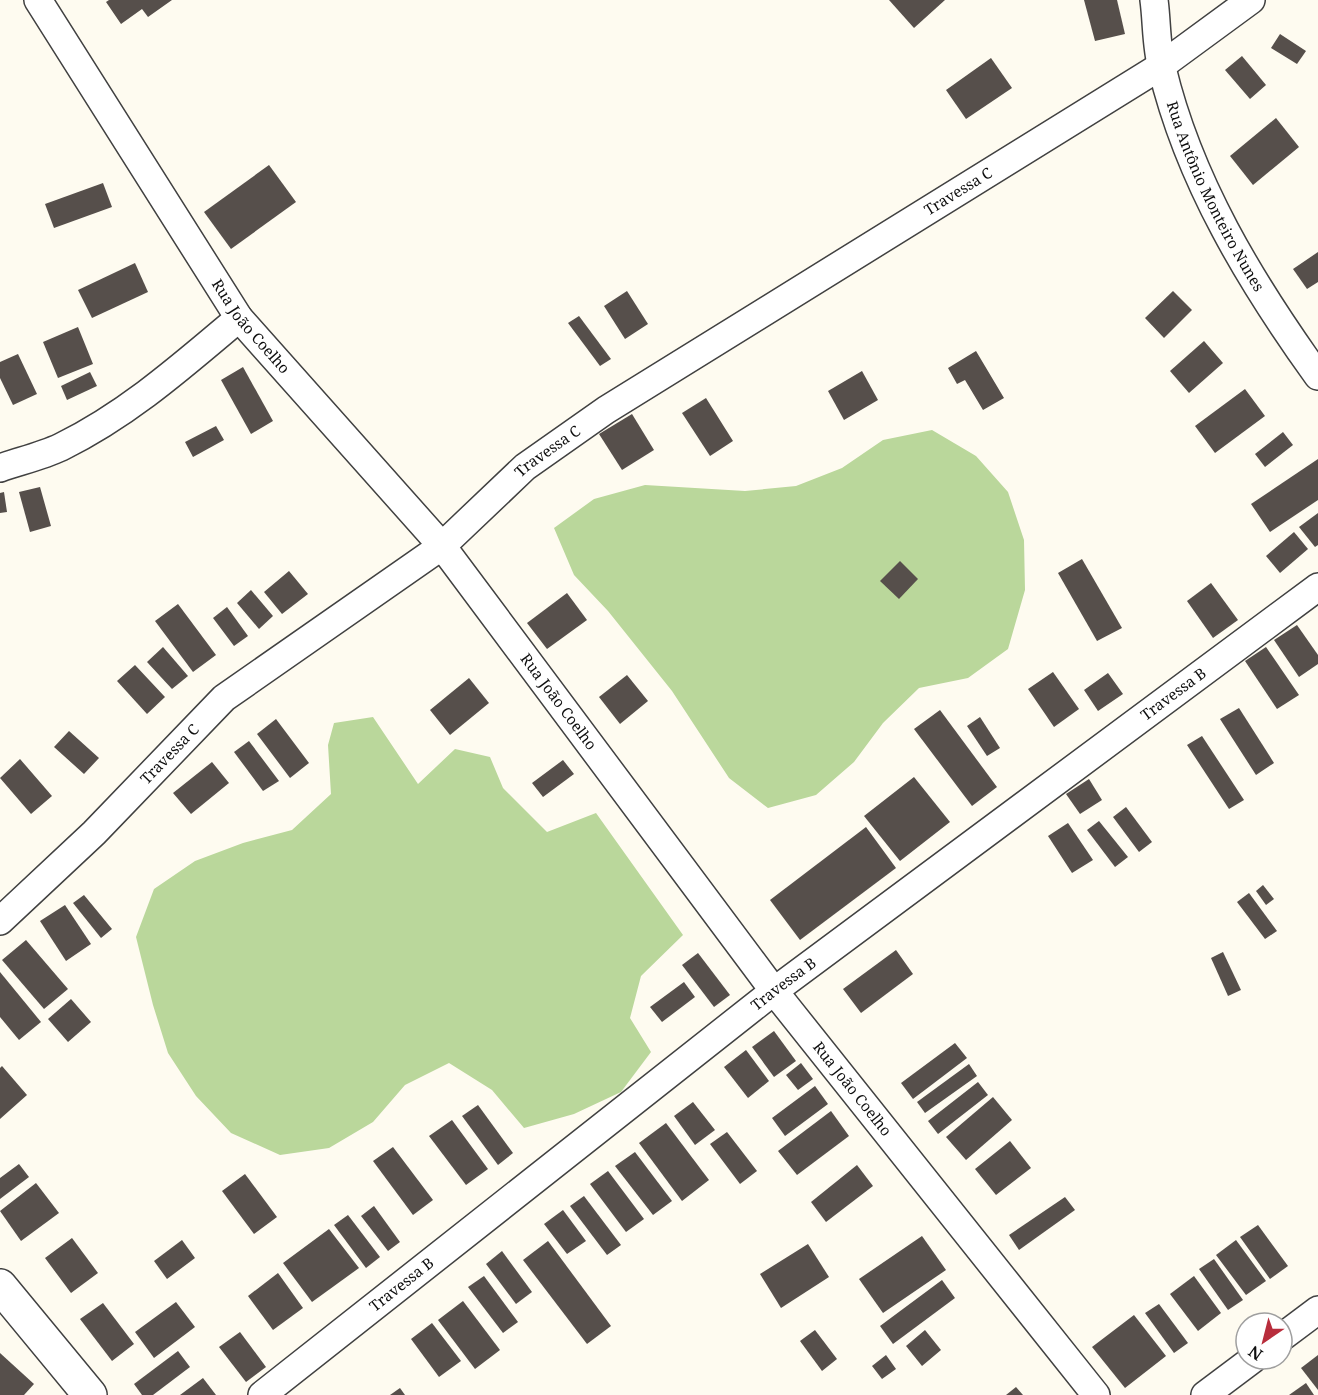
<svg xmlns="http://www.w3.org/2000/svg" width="1318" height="1395" font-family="'Noto Serif',serif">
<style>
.forest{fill:#bad79b}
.building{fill:#564f4b}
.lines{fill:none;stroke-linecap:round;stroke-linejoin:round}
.minor-casing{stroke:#414141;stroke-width:30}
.tertiary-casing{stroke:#414141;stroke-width:36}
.minor{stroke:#fff;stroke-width:27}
.tertiary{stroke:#fff;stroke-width:33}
.labels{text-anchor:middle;stroke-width:6;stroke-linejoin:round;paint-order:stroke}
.street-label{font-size:15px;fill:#0e0e0e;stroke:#fff}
</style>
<rect width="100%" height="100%" fill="#fefbf0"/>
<g class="forest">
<path d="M 932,430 L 976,456 L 1008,492 L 1024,540 L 1025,590 L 1008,649 L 968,678 L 919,688 L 883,723 L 854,762 L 816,795 L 768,808 L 729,778 L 672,691 L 608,611 L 574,575 L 554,528 L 594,499 L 645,485 L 745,491 L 796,486 L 842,468 L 883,440 Z"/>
<path d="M 373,717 L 418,784 L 455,749 L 490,757 L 503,788 L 547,832 L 596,813 L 683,935 L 641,976 L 630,1018 L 651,1052 L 621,1092 L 574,1114 L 524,1128 L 492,1090 L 449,1063 L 405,1085 L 373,1122 L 329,1148 L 280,1155 L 231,1133 L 196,1096 L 168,1053 L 153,1005 L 136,937 L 154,889 L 195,861 L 243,843 L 292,830 L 331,794 L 328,745 L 334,723 Z"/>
</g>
<g class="building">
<path d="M 109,0 L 172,0 L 148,17 L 142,9 L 121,24 L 106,2 Z"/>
<path d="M 889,0 L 945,0 L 914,28 Z"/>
<path d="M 1084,0 L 1117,0 L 1125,34 L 1095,41 Z"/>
<path d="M 1280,34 L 1306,51 L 1297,64 L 1271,48 Z"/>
<path d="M 1242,56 L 1266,85 L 1250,99 L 1225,70 Z"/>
<path d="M 991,58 L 1012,88 L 966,119 L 946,90 Z"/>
<path d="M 1276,118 L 1299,147 L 1253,185 L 1230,156 Z"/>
<path d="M 269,165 L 296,202 L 231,249 L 204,212 Z"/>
<path d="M 103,183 L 112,207 L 54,228 L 45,204 Z"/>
<path d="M 1318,252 L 1318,282 L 1307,289 L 1293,269 Z"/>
<path d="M 135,263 L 148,292 L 92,318 L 78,290 Z"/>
<path d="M 627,291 L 648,324 L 625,339 L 604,306 Z"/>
<path d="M 1173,291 L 1192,310 L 1164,338 L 1145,318 Z"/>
<path d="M 579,316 L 611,359 L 600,366 L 568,323 Z"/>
<path d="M 78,327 L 93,364 L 58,378 L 43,342 Z"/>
<path d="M 1204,341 L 1223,363 L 1189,393 L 1170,371 Z"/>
<path d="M 976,351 L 1004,398 L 983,410 L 965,380 L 957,384 L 948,368 Z"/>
<path d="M 18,354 L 37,394 L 13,405 L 0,378 L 0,362 Z"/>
<path d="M 243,367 L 273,421 L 251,434 L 221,380 Z"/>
<path d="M 862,371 L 878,400 L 844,420 L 828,391 Z"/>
<path d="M 90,372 L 97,386 L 67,400 L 61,386 Z"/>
<path d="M 1245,389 L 1265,416 L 1215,453 L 1195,426 Z"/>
<path d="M 706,398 L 733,441 L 710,456 L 682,413 Z"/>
<path d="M 632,414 L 654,450 L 622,470 L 599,434 Z"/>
<path d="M 216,426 L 224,440 L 193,457 L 185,442 Z"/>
<path d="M 1283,432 L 1293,445 L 1265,467 L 1255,454 Z"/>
<path d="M 1318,459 L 1318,500 L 1270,532 L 1251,504 Z"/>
<path d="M 40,487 L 51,526 L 30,532 L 19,492 Z"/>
<path d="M 4,492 L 7,512 L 0,513 L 0,493 Z"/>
<path d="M 1318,513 L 1318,545 L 1315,547 L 1299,527 Z"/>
<path d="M 1294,532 L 1308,549 L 1280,573 L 1266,556 Z"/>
<path d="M 1082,559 L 1122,628 L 1097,641 L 1058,573 Z"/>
<path d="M 900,561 L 918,579 L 899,599 L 880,581 Z"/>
<path d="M 289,571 L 308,594 L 282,614 L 264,592 Z"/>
<path d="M 1211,583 L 1238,620 L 1213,638 L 1187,601 Z"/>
<path d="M 251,590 L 273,616 L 259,629 L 237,603 Z"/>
<path d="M 567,593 L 587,620 L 547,649 L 527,623 Z"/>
<path d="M 178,604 L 216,655 L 193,672 L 155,621 Z"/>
<path d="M 227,607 L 248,636 L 234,646 L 213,618 Z"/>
<path d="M 1297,625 L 1318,655 L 1318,664 L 1299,677 L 1274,640 Z"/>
<path d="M 163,647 L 188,676 L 172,689 L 147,662 Z"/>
<path d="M 1266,647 L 1299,695 L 1277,709 L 1245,661 Z"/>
<path d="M 135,665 L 165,697 L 147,714 L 117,681 Z"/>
<path d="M 1053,672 L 1079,709 L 1054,727 L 1028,689 Z"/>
<path d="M 1108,673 L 1123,694 L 1098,711 L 1084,690 Z"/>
<path d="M 627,675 L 648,701 L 620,724 L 599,697 Z"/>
<path d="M 469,678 L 489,703 L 450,735 L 430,710 Z"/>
<path d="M 1239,708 L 1274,763 L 1256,775 L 1220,719 Z"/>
<path d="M 940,710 L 997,787 L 972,806 L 914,729 Z"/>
<path d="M 980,717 L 1000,748 L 987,756 L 967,726 Z"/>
<path d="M 276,719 L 309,763 L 290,778 L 257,734 Z"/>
<path d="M 69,731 L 99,758 L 84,774 L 54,747 Z"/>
<path d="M 1202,736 L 1244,800 L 1229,809 L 1187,745 Z"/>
<path d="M 249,741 L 279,781 L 263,791 L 234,752 Z"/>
<path d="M 20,759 L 52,796 L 31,814 L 0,778 Z"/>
<path d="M 563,760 L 574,774 L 543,797 L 532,783 Z"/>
<path d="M 212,762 L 229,783 L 191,814 L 173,793 Z"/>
<path d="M 914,777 L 950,822 L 900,861 L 864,816 Z"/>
<path d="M 1089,779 L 1102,800 L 1080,814 L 1066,794 Z"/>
<path d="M 1126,807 L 1152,842 L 1139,852 L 1113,817 Z"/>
<path d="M 1099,821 L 1128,857 L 1115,867 L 1087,830 Z"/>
<path d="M 1068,823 L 1093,860 L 1072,873 L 1048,836 Z"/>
<path d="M 866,827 L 896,868 L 800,940 L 770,900 Z"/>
<path d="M 1263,885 L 1274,899 L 1266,905 L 1256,891 Z"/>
<path d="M 1249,893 L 1277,931 L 1265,939 L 1237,902 Z"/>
<path d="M 84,895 L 112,929 L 101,938 L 73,903 Z"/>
<path d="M 65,905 L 91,944 L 66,961 L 40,921 Z"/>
<path d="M 26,940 L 68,989 L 44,1009 L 2,960 Z"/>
<path d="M 896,950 L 913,974 L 861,1013 L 843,989 Z"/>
<path d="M 1223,952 L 1241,990 L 1228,996 L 1211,958 Z"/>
<path d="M 698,953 L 730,995 L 714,1007 L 682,965 Z"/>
<path d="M 0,972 L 41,1022 L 19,1040 L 0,1017 Z"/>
<path d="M 684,982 L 695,997 L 662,1022 L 650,1007 Z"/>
<path d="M 71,999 L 91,1022 L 68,1042 L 48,1019 Z"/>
<path d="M 774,1031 L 796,1061 L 774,1077 L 752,1047 Z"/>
<path d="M 955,1043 L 967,1058 L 913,1099 L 901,1083 Z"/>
<path d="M 746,1050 L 769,1081 L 748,1098 L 724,1067 Z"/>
<path d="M 801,1063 L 813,1079 L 798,1090 L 786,1075 Z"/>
<path d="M 969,1064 L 977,1076 L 925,1113 L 917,1102 Z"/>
<path d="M 2,1066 L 27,1095 L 0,1119 L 0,1068 Z"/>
<path d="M 978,1082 L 988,1095 L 938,1134 L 928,1121 Z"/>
<path d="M 815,1086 L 828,1104 L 785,1136 L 772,1118 Z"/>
<path d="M 993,1097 L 1012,1120 L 966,1160 L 946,1137 Z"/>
<path d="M 693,1102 L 715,1130 L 695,1145 L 674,1116 Z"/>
<path d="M 478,1105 L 513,1153 L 498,1165 L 462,1116 Z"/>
<path d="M 831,1111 L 849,1136 L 797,1175 L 778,1151 Z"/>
<path d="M 452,1120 L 488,1169 L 466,1185 L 429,1136 Z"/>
<path d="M 666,1123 L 709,1180 L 682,1201 L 639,1143 Z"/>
<path d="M 727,1132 L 757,1171 L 740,1184 L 710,1144 Z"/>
<path d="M 1010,1141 L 1031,1168 L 996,1195 L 975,1169 Z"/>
<path d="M 393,1147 L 433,1200 L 413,1215 L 373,1161 Z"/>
<path d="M 635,1152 L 672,1201 L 653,1215 L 615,1166 Z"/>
<path d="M 19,1164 L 29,1177 L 0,1199 L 0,1178 Z"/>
<path d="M 857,1165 L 873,1186 L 826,1222 L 811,1202 Z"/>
<path d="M 608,1171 L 644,1219 L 626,1232 L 590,1184 Z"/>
<path d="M 245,1174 L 277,1217 L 254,1234 L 222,1191 Z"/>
<path d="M 36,1183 L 59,1213 L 21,1241 L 0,1211 Z"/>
<path d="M 584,1196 L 621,1245 L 607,1255 L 570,1206 Z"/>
<path d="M 1065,1197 L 1075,1210 L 1019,1250 L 1009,1235 Z"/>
<path d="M 374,1206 L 400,1242 L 388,1251 L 361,1216 Z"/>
<path d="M 563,1210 L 586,1241 L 567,1254 L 544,1224 Z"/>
<path d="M 348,1215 L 380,1257 L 366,1268 L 334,1225 Z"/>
<path d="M 1258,1225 L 1288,1266 L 1270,1279 L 1240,1237 Z"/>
<path d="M 329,1229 L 359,1268 L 312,1302 L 283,1263 Z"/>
<path d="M 922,1236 L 946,1270 L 883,1313 L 859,1279 Z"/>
<path d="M 72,1238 L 98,1273 L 71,1293 L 45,1258 Z"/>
<path d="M 182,1240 L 195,1258 L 167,1279 L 154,1261 Z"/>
<path d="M 1236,1240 L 1266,1281 L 1246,1295 L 1216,1255 Z"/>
<path d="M 548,1241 L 611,1326 L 587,1344 L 523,1260 Z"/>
<path d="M 808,1244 L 829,1277 L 781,1308 L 760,1274 Z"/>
<path d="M 502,1251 L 532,1292 L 516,1304 L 486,1264 Z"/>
<path d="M 1214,1259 L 1243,1300 L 1228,1310 L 1199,1269 Z"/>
<path d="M 278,1273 L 303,1308 L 273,1330 L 248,1296 Z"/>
<path d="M 484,1276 L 518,1322 L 503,1333 L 468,1287 Z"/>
<path d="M 1194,1276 L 1221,1313 L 1198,1331 L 1170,1294 Z"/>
<path d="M 942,1280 L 955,1298 L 893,1344 L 880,1326 Z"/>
<path d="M 463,1301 L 500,1350 L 475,1369 L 438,1320 Z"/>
<path d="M 176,1302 L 195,1327 L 154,1358 L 135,1332 Z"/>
<path d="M 103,1303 L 134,1344 L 112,1361 L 80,1319 Z"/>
<path d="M 1159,1304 L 1188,1343 L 1174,1353 L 1145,1313 Z"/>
<path d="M 1134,1315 L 1166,1356 L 1125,1388 L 1092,1347 Z"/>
<path d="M 432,1323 L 461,1361 L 439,1377 L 411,1339 Z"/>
<path d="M 815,1330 L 837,1359 L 822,1371 L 800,1341 Z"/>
<path d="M 925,1330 L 941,1350 L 922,1366 L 906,1346 Z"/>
<path d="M 240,1332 L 266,1367 L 246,1382 L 219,1347 Z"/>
<path d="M 178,1351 L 190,1367 L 153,1395 L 142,1395 L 134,1384 Z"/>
<path d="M 0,1353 L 34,1384 L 24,1395 L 0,1395 Z"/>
<path d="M 886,1355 L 896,1369 L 882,1379 L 872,1366 Z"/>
<path d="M 1318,1355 L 1318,1390 L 1301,1368 Z"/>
<path d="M 203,1378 L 216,1395 L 180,1395 Z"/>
<path d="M 1306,1383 L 1314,1395 L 1289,1395 Z"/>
<path d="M 1016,1387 L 1023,1395 L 1006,1395 Z"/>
<path d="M 400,1388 L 405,1395 L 390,1395 Z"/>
</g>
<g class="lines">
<defs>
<g id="minor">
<path id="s1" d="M 38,0 L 239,318 L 442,546 L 774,991 L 1096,1395"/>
<path id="s2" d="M 1154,0 C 1157,22 1156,47 1162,68 C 1189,181 1251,283 1318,376"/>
<path d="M 0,468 C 20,461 42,456 61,447 C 128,414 182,366 239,318"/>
<path id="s3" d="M 0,921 L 94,833 L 224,698 L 442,546 L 525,467 L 606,410 L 1161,66 L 1251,0"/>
<path d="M 1282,1337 L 1318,1310"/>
<path id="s4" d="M 262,1395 L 774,991 L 1318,587"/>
<path d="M 1205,1395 L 1253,1359"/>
</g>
<path id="tertiary" d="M 0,1286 L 90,1395"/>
</defs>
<use href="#minor" class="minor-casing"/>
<use href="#tertiary" class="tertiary-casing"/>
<use href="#minor" class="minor"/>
<use href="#tertiary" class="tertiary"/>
</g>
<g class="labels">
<g class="street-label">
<text dy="5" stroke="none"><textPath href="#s3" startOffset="1210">Travessa C</textPath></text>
<text dy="5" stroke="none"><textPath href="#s2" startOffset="208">Rua Antônio Monteiro Nunes</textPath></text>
<text dy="5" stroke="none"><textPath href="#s1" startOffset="390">Rua João Coelho</textPath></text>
<text dy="5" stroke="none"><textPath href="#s3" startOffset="724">Travessa C</textPath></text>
<text dy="5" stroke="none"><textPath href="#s4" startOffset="1150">Travessa B</textPath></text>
<text dy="5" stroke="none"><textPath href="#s1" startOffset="876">Rua João Coelho</textPath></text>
<text dy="5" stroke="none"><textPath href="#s3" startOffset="238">Travessa C</textPath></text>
<text dy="5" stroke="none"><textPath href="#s4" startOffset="664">Travessa B</textPath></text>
<text dy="5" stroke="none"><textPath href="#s1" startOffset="1362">Rua João Coelho</textPath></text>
<text dy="5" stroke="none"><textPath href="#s4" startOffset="178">Travessa B</textPath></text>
</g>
</g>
<g transform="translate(1264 1341) rotate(215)"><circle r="28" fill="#ffffff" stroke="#9f9f9f" stroke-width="1.5"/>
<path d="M0-4.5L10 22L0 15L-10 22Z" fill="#b82d3c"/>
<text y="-9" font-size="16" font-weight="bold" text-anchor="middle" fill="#0e0e0e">N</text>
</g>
</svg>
